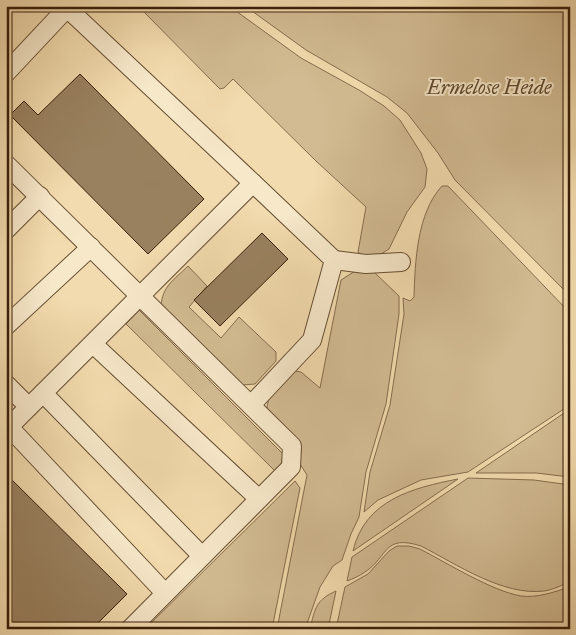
<svg xmlns="http://www.w3.org/2000/svg" width="576" height="635" font-family="'IM FELL Great Primer',serif">
<style>
.green{fill:#d2bb92;stroke:#856d4e}
.building{fill:#99815f;stroke:#381f09}
.lines{fill:none;stroke-linecap:round;stroke-linejoin:round}
.minor-casing{stroke:#664e32;stroke-width:20}
.minor{stroke:#f7e8ca;stroke-width:18}
.labels{text-anchor:middle;stroke-width:4;stroke-linejoin:round;paint-order:stroke}
.park-label{font-size:20px;font-style:italic;fill:#5e462b;stroke:#f7e8ca}
</style>
<rect width="100%" height="100%" fill="#f2dbae"/>
<filter id="stains"><feTurbulence type="fractalNoise" baseFrequency=".004" numOctaves="4"/><feColorMatrix values="0 0 0 0 .2 0 0 0 0 .09 0 0 0 0 .02 0 0 0 .5 -.17"/></filter>
<radialGradient id="worn" r=".72"><stop offset=".6" stop-color="#630" stop-opacity="0"/><stop offset="1" stop-color="#630" stop-opacity=".3"/></radialGradient>
<g class="green">
<path d="M 138,6 L 229,6 L 301,58 L 359,90 L 384,106 L 400,120 L 421,153 L 427,169 L 425,187 L 407,212 L 389,249 L 376,257 L 364,257 L 358,252 L 366,207 L 316,161 L 233,79 L 224,88 L 220,89 Z"/>
<path d="M 245,6 L 570,6 L 570,296 L 455,180 L 438,153 L 407,113 L 387,97 L 306,50 Z"/>
<path d="M 442,186 L 448,186 L 570,313 L 570,405 L 468,472 L 421,480 L 378,500 L 364,512 L 370,472 L 390,405 L 404,314 L 403,298 L 410,301 L 414,297 C 415,262 417,213 442,186 Z"/>
<path d="M 188,266 L 207,286 L 189,307 L 221,338 L 239,317 L 276,352 L 276,361 L 255,384 L 242,385 L 161,307 C 162,286 174,280 188,266 Z"/>
<path d="M 365,270 L 374,272 L 399,296 L 399,314 L 386,404 L 366,472 L 359,517 L 351,534 L 342,560 L 333,566 L 320,587 L 305,629 L 277,629 L 307,475 L 300,464 L 301,450 L 297,440 L 267,411 C 266,393 283,382 295,371 L 301,372 L 320,388 L 341,280 L 355,271 Z"/>
<path d="M 139,310 L 283,454 L 281,466 L 276,472 L 126,324 Z"/>
<path d="M 570,409 L 570,477 L 536,473 L 476,473 Z"/>
<path d="M 468,478 L 534,480 L 570,485 L 570,582 C 562,585 552,590 544,591 C 503,596 456,564 421,546 C 383,534 389,556 365,572 C 359,576 353,579 347,581 L 352,557 Z"/>
<path d="M 458,479 L 353,551 C 365,500 412,488 458,479 Z"/>
<path d="M 295,481 L 300,488 L 272,629 L 145,629 Z"/>
<path d="M 397,546 L 409,546 L 420,549 C 447,563 492,591 521,596 C 538,598 554,592 570,587 L 570,629 L 336,629 L 345,587 L 368,574 L 389,551 Z"/>
<path d="M 336,591 L 328,629 L 310,629 C 315,608 316,600 336,591 Z"/>
</g>
<g class="building">
<path d="M 80,74 L 204,199 L 148,254 L 10,115 L 24,101 L 38,115 Z"/>
<path d="M 262,233 L 288,259 L 220,326 L 194,300 Z"/>
<path d="M 6,474 L 127,594 L 92,629 L 6,629 Z"/>
</g>
<g class="lines">
<defs>
<g id="minor">
<path d="M 6,73 L 67,8 L 253,183 L 6,430"/>
<path d="M 6,164 L 292,446 L 291,467 L 130,629"/>
<path d="M 6,230 L 40,196"/>
<path d="M 334,260 L 366,264 L 401,262"/>
<path d="M 6,326 L 91,247"/>
<path d="M 93,344 L 259,499"/>
<path d="M 6,384 L 29,407"/>
<path d="M 43,393 L 202,556"/>
<path d="M 251,405 L 312,340 L 334,260 L 253,183"/>
<path d="M 9,427 L 165,593"/>
</g>
</defs>
<use href="#minor" class="minor-casing"/>
<use href="#minor" class="minor"/>
</g>
<g class="labels">
<g class="park-label">
<text x="489" y="94">Ermelose Heide</text>
</g>
</g>
<rect width="576" height="635" fill="none" stroke="#f2dbae" stroke-width="25"/>
<rect x="8" y="8" width="561" height="620" fill="none" stroke="#381f09" stroke-width="2.5"/>
<rect x="12" y="12" width="551" height="610" fill="none" stroke="#381f09"/>
<rect width="100%" height="100%" filter="url(#stains)"/>
<rect width="100%" height="100%" fill="url(#worn)"/>
</svg>
